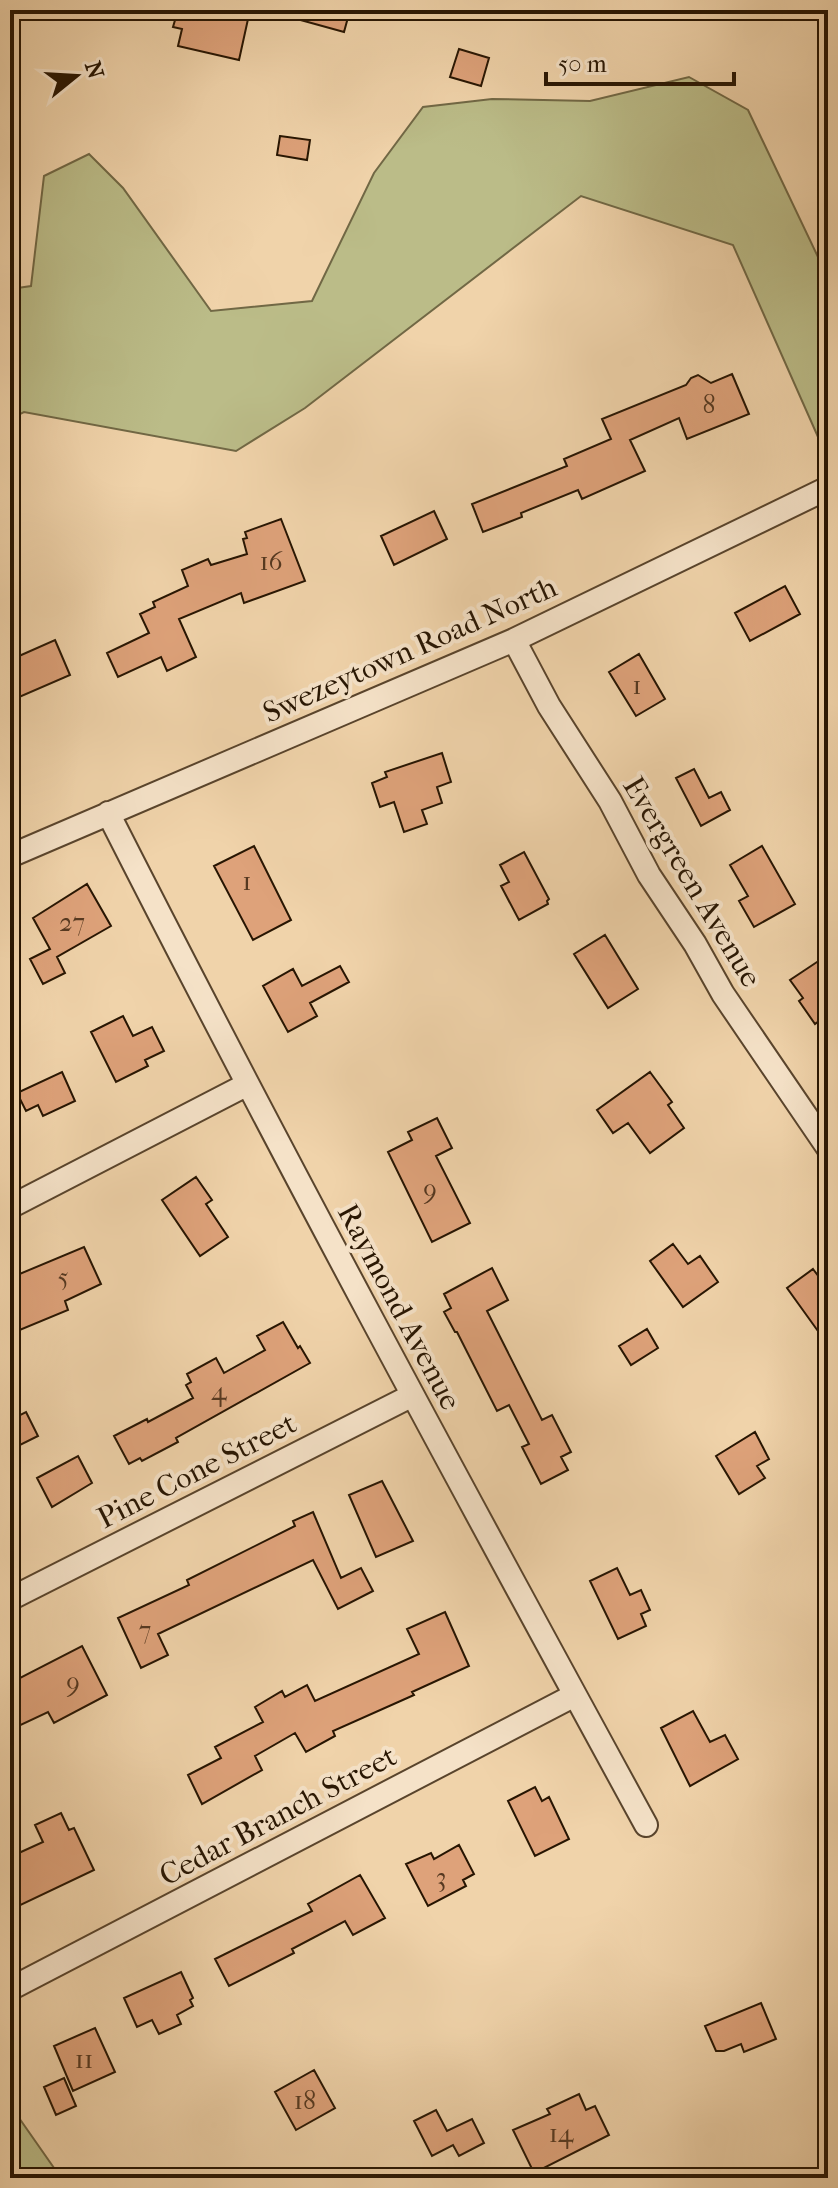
<svg xmlns="http://www.w3.org/2000/svg" width="838" height="2188" font-family="'IM FELL French Canon',serif">
<style>
.green{fill:#bbbc88;stroke:#716845;stroke-width:2}
.building{fill:#dea27a;stroke:#271502;stroke-width:2}
.lines{fill:none;stroke-linecap:round;stroke-linejoin:round}
.minor-casing{stroke:#59442c;stroke-width:26}
.minor{stroke:#f5e2c8;stroke-width:22}
.labels{text-anchor:middle;dominant-baseline:central;stroke-width:8;stroke-linejoin:round;paint-order:stroke}
.number-label{font-size:26px;fill:#553820}
.street-label{font-size:30px;fill:#271502;stroke:#f5e2c8}
</style>
<rect width="100%" height="100%" fill="#f0d3aa"/>
<filter id="stains"><feTurbulence type="fractalNoise" baseFrequency=".0025" numOctaves="4"/><feColorMatrix values="0 0 0 0 .2 0 0 0 0 .09 0 0 0 0 .02 0 0 0 .5 -.17"/></filter>
<radialGradient id="worn" r=".72"><stop offset=".6" stop-color="#630" stop-opacity="0"/><stop offset="1" stop-color="#630" stop-opacity=".3"/></radialGradient>
<path class="green" d="M 689,77 L 748,110 L 828,278 L 828,438 L 822,446 L 733,245 L 581,196 L 305,408 L 236,451 L 24,412 L 10,419 L 10,289 L 31,286 L 44,176 L 89,154 L 123,188 L 211,311 L 312,301 L 374,173 L 423,107 L 492,99 L 590,101 Z
M 10,2105 L 61,2178 L 10,2178 Z"/>
<path class="building" d="M 178,10 L 250,10 L 239,60 L 178,46 L 182,29 L 173,27 Z
M 287,10 L 350,10 L 344,32 L 286,16 Z
M 459,49 L 489,58 L 481,86 L 450,77 Z
M 280,136 L 310,140 L 307,160 L 277,155 Z
M 732,374 L 749,414 L 687,439 L 679,418 L 630,440 L 645,471 L 582,499 L 578,490 L 521,513 L 522,517 L 483,532 L 472,504 L 567,466 L 564,459 L 611,439 L 602,419 L 686,385 L 691,378 L 698,375 L 711,383 Z
M 434,511 L 447,539 L 394,565 L 381,536 Z
M 281,519 L 305,581 L 244,603 L 241,593 L 179,619 L 196,657 L 167,671 L 161,657 L 118,677 L 107,653 L 149,633 L 140,614 L 155,607 L 153,602 L 188,586 L 182,570 L 208,559 L 211,565 L 247,554 L 243,539 L 247,538 L 245,532 Z
M 785,586 L 800,614 L 750,641 L 735,613 Z
M 55,640 L 70,675 L 10,701 L 10,660 Z
M 639,654 L 665,699 L 636,716 L 609,672 Z
M 442,753 L 451,782 L 437,787 L 442,803 L 422,810 L 427,824 L 404,832 L 394,802 L 380,807 L 372,783 L 387,777 L 385,772 Z
M 694,769 L 709,798 L 721,792 L 730,810 L 701,826 L 676,778 Z
M 254,846 L 291,920 L 253,940 L 214,866 Z
M 762,846 L 795,904 L 754,927 L 739,901 L 748,896 L 730,865 Z
M 524,852 L 549,899 L 547,901 L 548,904 L 519,920 L 501,886 L 509,882 L 500,865 Z
M 87,884 L 111,926 L 57,957 L 65,973 L 43,984 L 30,959 L 50,949 L 33,918 Z
M 605,935 L 638,989 L 608,1008 L 574,954 Z
M 820,960 L 828,971 L 828,1014 L 815,1024 L 799,1001 L 803,998 L 790,980 Z
M 340,966 L 349,982 L 310,1003 L 317,1016 L 288,1032 L 263,986 L 293,969 L 302,986 Z
M 123,1016 L 133,1036 L 152,1027 L 164,1051 L 145,1060 L 148,1066 L 116,1082 L 91,1032 Z
M 62,1072 L 75,1101 L 43,1116 L 38,1105 L 26,1111 L 17,1093 Z
M 650,1072 L 672,1102 L 668,1105 L 684,1128 L 650,1153 L 628,1123 L 613,1133 L 597,1110 Z
M 437,1118 L 452,1148 L 436,1156 L 470,1223 L 432,1242 L 388,1152 L 412,1140 L 408,1132 Z
M 196,1177 L 212,1200 L 206,1204 L 228,1237 L 200,1256 L 162,1200 Z
M 673,1244 L 688,1264 L 700,1256 L 718,1282 L 683,1307 L 650,1261 Z
M 84,1247 L 101,1284 L 65,1301 L 68,1310 L 10,1334 L 10,1278 Z
M 492,1268 L 508,1300 L 487,1311 L 542,1420 L 552,1415 L 571,1452 L 561,1457 L 568,1470 L 541,1484 L 522,1447 L 529,1444 L 509,1405 L 497,1411 L 457,1332 L 455,1332 L 444,1312 L 451,1308 L 444,1294 Z
M 813,1269 L 828,1289 L 828,1345 L 787,1288 Z
M 283,1322 L 298,1348 L 300,1346 L 310,1363 L 176,1438 L 178,1442 L 142,1461 L 140,1458 L 129,1464 L 114,1436 L 147,1419 L 148,1422 L 193,1398 L 186,1385 L 191,1382 L 187,1374 L 216,1358 L 224,1373 L 265,1350 L 257,1336 Z
M 647,1329 L 658,1348 L 631,1365 L 619,1346 Z
M 26,1412 L 38,1436 L 10,1450 L 10,1420 Z
M 755,1432 L 769,1459 L 757,1466 L 765,1478 L 739,1494 L 716,1456 Z
M 78,1456 L 92,1483 L 52,1507 L 37,1478 Z
M 382,1481 L 413,1541 L 376,1557 L 349,1495 Z
M 313,1512 L 341,1578 L 361,1568 L 373,1591 L 338,1609 L 313,1560 L 158,1634 L 168,1655 L 141,1668 L 118,1618 L 189,1585 L 187,1580 L 295,1526 L 293,1521 Z
M 617,1568 L 630,1595 L 641,1590 L 650,1610 L 641,1614 L 646,1626 L 618,1639 L 590,1581 Z
M 445,1612 L 469,1666 L 412,1692 L 414,1695 L 333,1731 L 335,1736 L 306,1752 L 295,1733 L 255,1756 L 262,1770 L 202,1804 L 188,1775 L 221,1758 L 215,1747 L 263,1722 L 255,1707 L 282,1691 L 285,1697 L 307,1685 L 315,1701 L 419,1654 L 407,1629 Z
M 82,1646 L 107,1695 L 54,1723 L 48,1712 L 10,1730 L 10,1683 Z
M 693,1711 L 710,1742 L 725,1735 L 738,1759 L 690,1786 L 661,1728 Z
M 535,1787 L 542,1801 L 549,1797 L 569,1839 L 535,1856 L 508,1801 Z
M 61,1813 L 69,1830 L 74,1828 L 94,1870 L 10,1910 L 10,1857 L 43,1842 L 35,1825 Z
M 459,1845 L 474,1874 L 463,1880 L 466,1886 L 428,1906 L 406,1864 L 431,1853 L 434,1859 Z
M 360,1875 L 385,1918 L 353,1935 L 345,1921 L 292,1949 L 294,1953 L 229,1986 L 215,1959 L 312,1911 L 308,1904 Z
M 181,1972 L 193,1998 L 190,2000 L 193,2006 L 177,2015 L 181,2024 L 159,2034 L 152,2020 L 137,2027 L 124,1998 Z
M 761,2003 L 776,2039 L 744,2052 L 741,2044 L 724,2051 L 716,2051 L 705,2026 Z
M 95,2028 L 115,2072 L 73,2091 L 54,2046 Z
M 314,2070 L 335,2108 L 296,2130 L 275,2092 Z
M 64,2078 L 76,2106 L 56,2115 L 44,2087 Z
M 579,2094 L 586,2110 L 595,2106 L 609,2135 L 534,2173 L 513,2130 L 550,2114 L 547,2109 Z
M 436,2110 L 447,2131 L 472,2119 L 484,2143 L 459,2156 L 453,2145 L 432,2156 L 414,2121 Z"/>
<g class="lines">
<defs>
<path id="minor" d="M 514,640 L 549,706 L 610,801 L 649,875 L 695,944 L 723,994 L 828,1148
M 108,813 C 281,1154 463,1490 646,1825
M 10,856 L 514,640 L 828,488
M 10,1207 L 246,1085
M 10,1599 L 411,1396
M 10,1989 L 575,1695"/>
</defs>
<use href="#minor" class="minor-casing"/>
<use href="#minor" class="minor"/>
</g>
<g class="labels">
<g class="number-label">
<text x="709" y="404">8</text>
<text x="271" y="561">16</text>
<text x="637" y="685">1</text>
<text x="247" y="881">1</text>
<text x="72" y="922">27</text>
<text x="430" y="1189">9</text>
<text x="63" y="1277">5</text>
<text x="219" y="1391">4</text>
<text x="145" y="1630">7</text>
<text x="73" y="1682">9</text>
<text x="441" y="1877">3</text>
<text x="84" y="2059">11</text>
<text x="305" y="2100">18</text>
<text x="561" y="2133">14</text>
</g>
<g class="street-label">
<text transform="translate(410 650) rotate(-24)">Swezeytown Road North</text>
<text transform="translate(692 882) rotate(59)">Evergreen Avenue</text>
<text transform="translate(399 1307) rotate(62)">Raymond Avenue</text>
<text transform="translate(197 1471) rotate(-27)">Pine Cone Street</text>
<text transform="translate(278 1816) rotate(-28)">Cedar Branch Street</text>
</g>
</g>
<rect width="838" height="2188" fill="none" stroke="#f0d3aa" stroke-width="40"/>
<rect x="12" y="12" width="814" height="2164" fill="none" stroke="#271502" stroke-width="4"/>
<rect x="20" y="20" width="798" height="2148" fill="none" stroke="#271502" stroke-width="2"/>
<g transform="translate(76 76) rotate(72)" stroke="#f5e2c8" stroke-width="6" paint-order="stroke">
<path d="M0-6L14 30L0 20L-14 30Z" fill="#271502"/>
<text y="-12" font-size="22" font-weight="bold" text-anchor="middle" fill="#271502">N</text>
</g>
<path d="M546 72v12h188v-12" fill="none" stroke="#271502" stroke-width="4"/>
<text x="558" y="72" font-size="24" fill="#271502" stroke="#f5e2c8" stroke-width="6" paint-order="stroke">50 m</text>
<rect width="100%" height="100%" filter="url(#stains)"/>
<rect width="100%" height="100%" fill="url(#worn)"/>
</svg>
